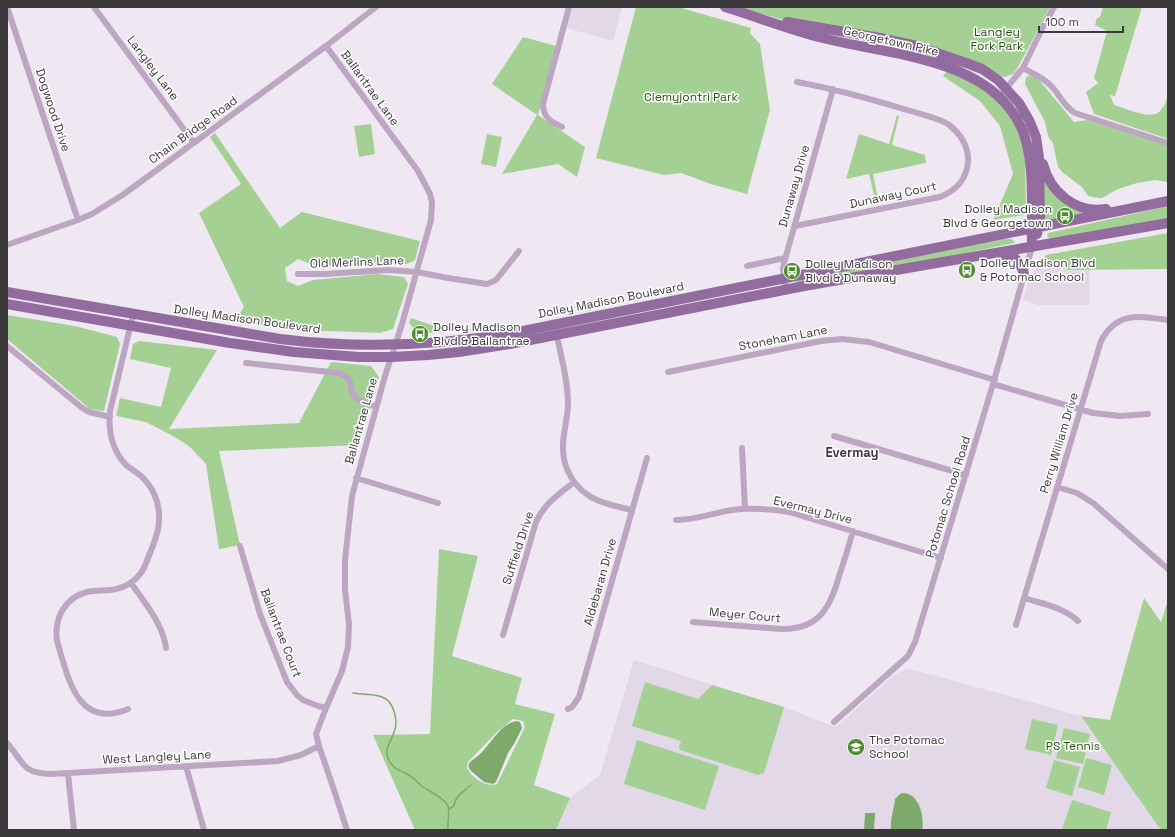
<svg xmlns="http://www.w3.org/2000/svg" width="1175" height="837" font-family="'Space Grotesk',sans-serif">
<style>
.built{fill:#e3d8e7}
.green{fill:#a4d193;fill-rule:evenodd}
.water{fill:#7daa6b}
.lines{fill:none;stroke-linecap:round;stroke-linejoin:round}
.stream{stroke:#7daa6b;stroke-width:1.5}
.minor{stroke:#bca6c2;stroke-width:6}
.primary{stroke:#926c9e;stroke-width:10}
.labels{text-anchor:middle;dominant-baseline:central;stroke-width:3;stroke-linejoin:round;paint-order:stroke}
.park-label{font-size:12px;fill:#26510f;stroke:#fff}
.street-label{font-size:12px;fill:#3b383c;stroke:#fff}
.poi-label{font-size:12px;fill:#3b383c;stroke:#fff;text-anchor:start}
.neighbourhood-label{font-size:13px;font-weight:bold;fill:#3e383f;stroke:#fff}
</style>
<rect width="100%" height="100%" fill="#efe8f2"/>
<path class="built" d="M 571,7 L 622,7 L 613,41 L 566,28 Z
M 1041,263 L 1090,263 L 1089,305 L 1038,305 L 1023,300 L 1030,275 Z
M 634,660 L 784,707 L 836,727 L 893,676 L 906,669 L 922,672 L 1081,716 L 1160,829 L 1160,830 L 556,830 L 570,798 L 600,775 Z"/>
<path class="green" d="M 636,7 L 678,7 L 751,28 L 750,33 L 760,44 L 770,110 L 747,194 L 711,184 L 681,173 L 664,175 L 596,158 Z
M 738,7 L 1050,7 L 1017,69 L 1013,74 L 1004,77 L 971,61 L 784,20 Z
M 1103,7 L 1142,7 L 1115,96 L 1110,95 L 1114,105 C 1125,108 1150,120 1159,112 C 1164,108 1166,101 1168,95 L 1168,139 L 1094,114 L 1086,92 L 1098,83 L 1094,78 L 1107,31 L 1095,25 L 1097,18 L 1100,17 Z
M 523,37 L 556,46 L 538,115 L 585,147 L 577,177 L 558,164 L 502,174 L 537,115 L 492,84 Z
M 946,72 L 952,72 L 992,93 L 1017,125 L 1023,142 L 1025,160 L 1026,208 L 1024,215 L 993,220 L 1013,174 L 1000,126 L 980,101 L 943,76 Z
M 1030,75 L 1033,76 L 1040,81 L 1074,122 L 1087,120 L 1168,144 L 1168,182 L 1155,180 L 1137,183 L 1118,189 L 1102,198 L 1098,198 L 1088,196 L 1082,187 L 1062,172 L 1058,167 L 1053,143 L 1049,138 L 1047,131 L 1045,122 L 1025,84 L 1026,77 Z
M 897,115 L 899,116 L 892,145 L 925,155 L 926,163 L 873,174 L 879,204 L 876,204 L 869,174 L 846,179 L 859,134 L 889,144 Z
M 371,124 L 375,154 L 359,157 L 354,126 Z
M 215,133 L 280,228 L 302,212 L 420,241 L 415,260 L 407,264 L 378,262 L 318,267 L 298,259 L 285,268 L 287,281 L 298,286 L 313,280 L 377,274 L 404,277 L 408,284 L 393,329 L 380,333 L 302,330 L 234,322 L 244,307 L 199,213 L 241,184 L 210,137 Z
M 487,134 L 502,137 L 496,167 L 481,164 Z
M 1041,167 L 1045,179 L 1088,213 L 1042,224 Z
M 1168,206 L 1168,220 L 1051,239 L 1047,236 L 1048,233 Z
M 1168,233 L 1168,269 L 1070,270 L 1041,263 L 1046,255 Z
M 1005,239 L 1011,239 L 1015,242 L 1014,243 L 888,269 L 796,283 L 797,280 Z
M 7,315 L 75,326 L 117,337 L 120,344 L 104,411 L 90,409 L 7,339 Z
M 411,318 L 449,331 L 419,334 L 409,323 Z
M 139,341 L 217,350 L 169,429 L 299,423 L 331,362 L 371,366 L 379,377 L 359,445 L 219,451 L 240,545 L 219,549 L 206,464 L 189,446 L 171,435 L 146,422 L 116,416 L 120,398 L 161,407 L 171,368 L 130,359 L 133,344 Z
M 439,549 L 478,556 L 452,656 L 522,678 L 515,704 L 555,714 L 534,785 L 570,798 L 556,830 L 415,830 L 373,735 L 430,734 ZM 513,719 L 523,721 L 525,727 L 497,784 C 485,788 472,777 467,768 L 468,762 L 497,732 Z
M 1144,598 L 1161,622 L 1168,600 L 1168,830 L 1160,830 L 1160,829 L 1081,716 L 1110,720 Z
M 645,682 L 698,699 L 712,685 L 784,707 L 764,773 L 758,775 L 680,750 L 679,747 L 681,741 L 632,726 Z
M 1032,719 L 1058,725 L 1051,755 L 1025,749 Z
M 1064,728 L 1090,734 L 1083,764 L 1056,758 Z
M 637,740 L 719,766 L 705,810 L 624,784 Z
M 1086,758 L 1112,765 L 1104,795 L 1078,787 Z
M 1054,760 L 1080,767 L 1072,796 L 1046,788 Z
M 1072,800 L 1111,812 L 1106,830 L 1062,830 Z"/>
<path class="water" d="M 516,721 L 520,722 L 522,728 L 514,744 L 508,753 L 496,782 L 493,784 L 484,782 L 470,770 C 469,767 468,767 469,764 C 471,760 476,758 479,755 C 491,744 499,725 516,721 Z
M 903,793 C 919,793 925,817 922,830 L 891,830 C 890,819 894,809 895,799 L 900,794 Z
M 865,813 L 875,813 L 874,830 L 864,830 Z"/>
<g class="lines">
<path class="stream" d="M 353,693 C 364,695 384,693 390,703 C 395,710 398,724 394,732 C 391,742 383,750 389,760 C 394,770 399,769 407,774 C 413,777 417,782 422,786 C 429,791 438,795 444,801 C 446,802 447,804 448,806 C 450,813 447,822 448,830
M 449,809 L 454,806 C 455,795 465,791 471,785"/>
<path class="minor" d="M 7,7 L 78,220
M 94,7 L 194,143
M 326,46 L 418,171 L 430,194 L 432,202 L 431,220 L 402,324 L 385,376 L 352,496 L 345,560 L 345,590 L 349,624 L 348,647 L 342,671 L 326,708 L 316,734 L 319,746 L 333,787 L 347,830
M 1023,68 C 1034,74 1046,79 1054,89 C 1061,98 1065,107 1075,113 L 1168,143
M 1004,91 L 1023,68 L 1042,29 L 1054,7
M 562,127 C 551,122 543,117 543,104 L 569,7
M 795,226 L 940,197 C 955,191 966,180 968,163 C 969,147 961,134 948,124 C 936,117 920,114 907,110 C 871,99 835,89 797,82
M 7,245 L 78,220 L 92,214 L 124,194 L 326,46 L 376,7
M 747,266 L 785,258
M 298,274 L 325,274 L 388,270 L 417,272 L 448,278 L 487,284 L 496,280 L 519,251
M 786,289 L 783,269 L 784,263 L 833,89
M 556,332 C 561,356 568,380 568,404 C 568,418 563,432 563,446 C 562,469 576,491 597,500 C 608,505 620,507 632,510
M 7,346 L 81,407 L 89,412 L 110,417
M 246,363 L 339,373 C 357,379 346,389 356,398 C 361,403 370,404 376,407
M 668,372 L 821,341 L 842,339 L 869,342 L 995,380
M 993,384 L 1093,413 L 1120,416 L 1148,414
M 834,436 L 966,475
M 742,448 L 745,509
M 356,478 L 438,503
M 1057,487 L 1077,493 L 1093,503 L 1168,569
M 676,520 C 696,520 713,513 732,510 C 751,507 770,509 789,512 L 941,558
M 240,546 L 260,614 L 287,682 L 297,695 L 303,700 L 318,706 L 326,708
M 131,583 C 145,603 163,624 166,648
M 1024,598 C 1043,604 1063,607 1078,621
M 693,622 L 781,629 C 820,630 831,606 840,573 C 845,559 849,545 853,531
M 1016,625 L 1101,341 C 1117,311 1139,316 1168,320
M 503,635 L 536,522 C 544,504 559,494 574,482
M 128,709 C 77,730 68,677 57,641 C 54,619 64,598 87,592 C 95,590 103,591 111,590 C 127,588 141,578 146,563 C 151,550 159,534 159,520 C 160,503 153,487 141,476 C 136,472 131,469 126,465 C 112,450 108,431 110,411 L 133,315
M 568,709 L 572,707 L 579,697 L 647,458
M 834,722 L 908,656 L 915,642 L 993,384 L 1032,247
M 7,743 C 23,761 22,774 51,774 L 278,761 L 301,755 L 319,746
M 186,766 L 204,830
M 68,774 L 74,830"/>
<path class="primary" d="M 725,7 C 758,17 790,30 823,38 C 888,55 989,57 1021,127 C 1036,159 1031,211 1032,247
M 787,22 L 880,38 L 917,46 L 969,64 L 982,69 L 998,80 L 1019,103 L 1029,120 L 1036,137 L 1039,158 L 1040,220 L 1037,234
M 1043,164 C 1050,192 1076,214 1106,209
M 1001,255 C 1017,256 1019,260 1024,274
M 7,292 L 280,339 C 361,349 442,346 523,331 L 1168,201
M 7,304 L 230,343 L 294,352 L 359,357 L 391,357 L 428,355 L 459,352 L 510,344 L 804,286 L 1168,223"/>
</g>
<defs>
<symbol id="bus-disc" viewBox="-11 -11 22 22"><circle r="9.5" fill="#4d8d2e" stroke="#fff"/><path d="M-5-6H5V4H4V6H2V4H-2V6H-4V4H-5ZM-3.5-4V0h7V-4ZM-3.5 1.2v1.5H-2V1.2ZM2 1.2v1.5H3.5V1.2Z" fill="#fff"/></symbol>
<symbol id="school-disc" viewBox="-11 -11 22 22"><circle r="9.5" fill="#4d8d2e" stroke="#fff"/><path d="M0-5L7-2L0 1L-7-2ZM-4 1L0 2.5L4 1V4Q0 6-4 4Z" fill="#fff"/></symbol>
</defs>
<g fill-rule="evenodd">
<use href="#bus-disc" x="1055" y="206" width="20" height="20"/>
<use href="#bus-disc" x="957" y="260" width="20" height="20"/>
<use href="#bus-disc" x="782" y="261" width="20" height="20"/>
<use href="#bus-disc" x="410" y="324" width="20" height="20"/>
<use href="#school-disc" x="846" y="737" width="20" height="20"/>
</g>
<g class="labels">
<g class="park-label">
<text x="997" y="32">Langley<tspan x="997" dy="14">Fork Park</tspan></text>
<text x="691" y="97">Clemyjontri Park</text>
<text x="1073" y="746">PS Tennis</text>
</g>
<g class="street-label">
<text transform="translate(891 41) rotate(13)">Georgetown Pike</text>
<text transform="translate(153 68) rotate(53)">Langley Lane</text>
<text transform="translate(370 88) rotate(54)">Ballantrae Lane</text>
<text transform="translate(53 110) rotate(72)">Dogwood Drive</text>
<text transform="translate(193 130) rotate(-36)">Chain Bridge Road</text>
<text transform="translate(794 186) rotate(-74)">Dunaway Drive</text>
<text transform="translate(893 195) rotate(-12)">Dunaway Court</text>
<text transform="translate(357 262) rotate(-2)">Old Merlins Lane</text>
<text transform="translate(611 300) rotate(-11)">Dolley Madison Boulevard</text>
<text transform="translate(247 319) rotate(8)">Dolley Madison Boulevard</text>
<text transform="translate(783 338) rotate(-11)">Stoneham Lane</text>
<text transform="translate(361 421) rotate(-74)">Ballantrae Lane</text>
<text transform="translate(1059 443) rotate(-73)">Perry William Drive</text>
<text transform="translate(948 497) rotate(-73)">Potomac School Road</text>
<text transform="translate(813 510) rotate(14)">Evermay Drive</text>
<text transform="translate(518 548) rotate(-72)">Suffield Drive</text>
<text transform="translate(600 582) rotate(-74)">Aldebaran Drive</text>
<text transform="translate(745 615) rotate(5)">Meyer Court</text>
<text transform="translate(281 633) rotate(69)">Ballantrae Court</text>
<text transform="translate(157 757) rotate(-3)">West Langley Lane</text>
</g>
<g class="poi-label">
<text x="1052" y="209" text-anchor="end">Dolley Madison<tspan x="1052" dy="14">Blvd &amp; Georgetown</tspan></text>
<text x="980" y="263">Dolley Madison Blvd<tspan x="980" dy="14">&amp; Potomac School</tspan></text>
<text x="805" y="264">Dolley Madison<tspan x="805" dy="14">Blvd &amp; Dunaway</tspan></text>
<text x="433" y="327">Dolley Madison<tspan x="433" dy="14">Blvd &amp; Ballantrae</tspan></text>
<text x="869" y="740">The Potomac<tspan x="869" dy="14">School</tspan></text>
</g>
<g class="neighbourhood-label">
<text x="852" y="452">Evermay</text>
</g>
</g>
<rect width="1175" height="837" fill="none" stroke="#3b383c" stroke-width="16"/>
<path d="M1039 26v6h84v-6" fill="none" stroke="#3b383c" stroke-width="2"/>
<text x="1045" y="26" font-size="12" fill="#3b383c" stroke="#ffffff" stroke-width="3" paint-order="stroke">100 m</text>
</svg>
